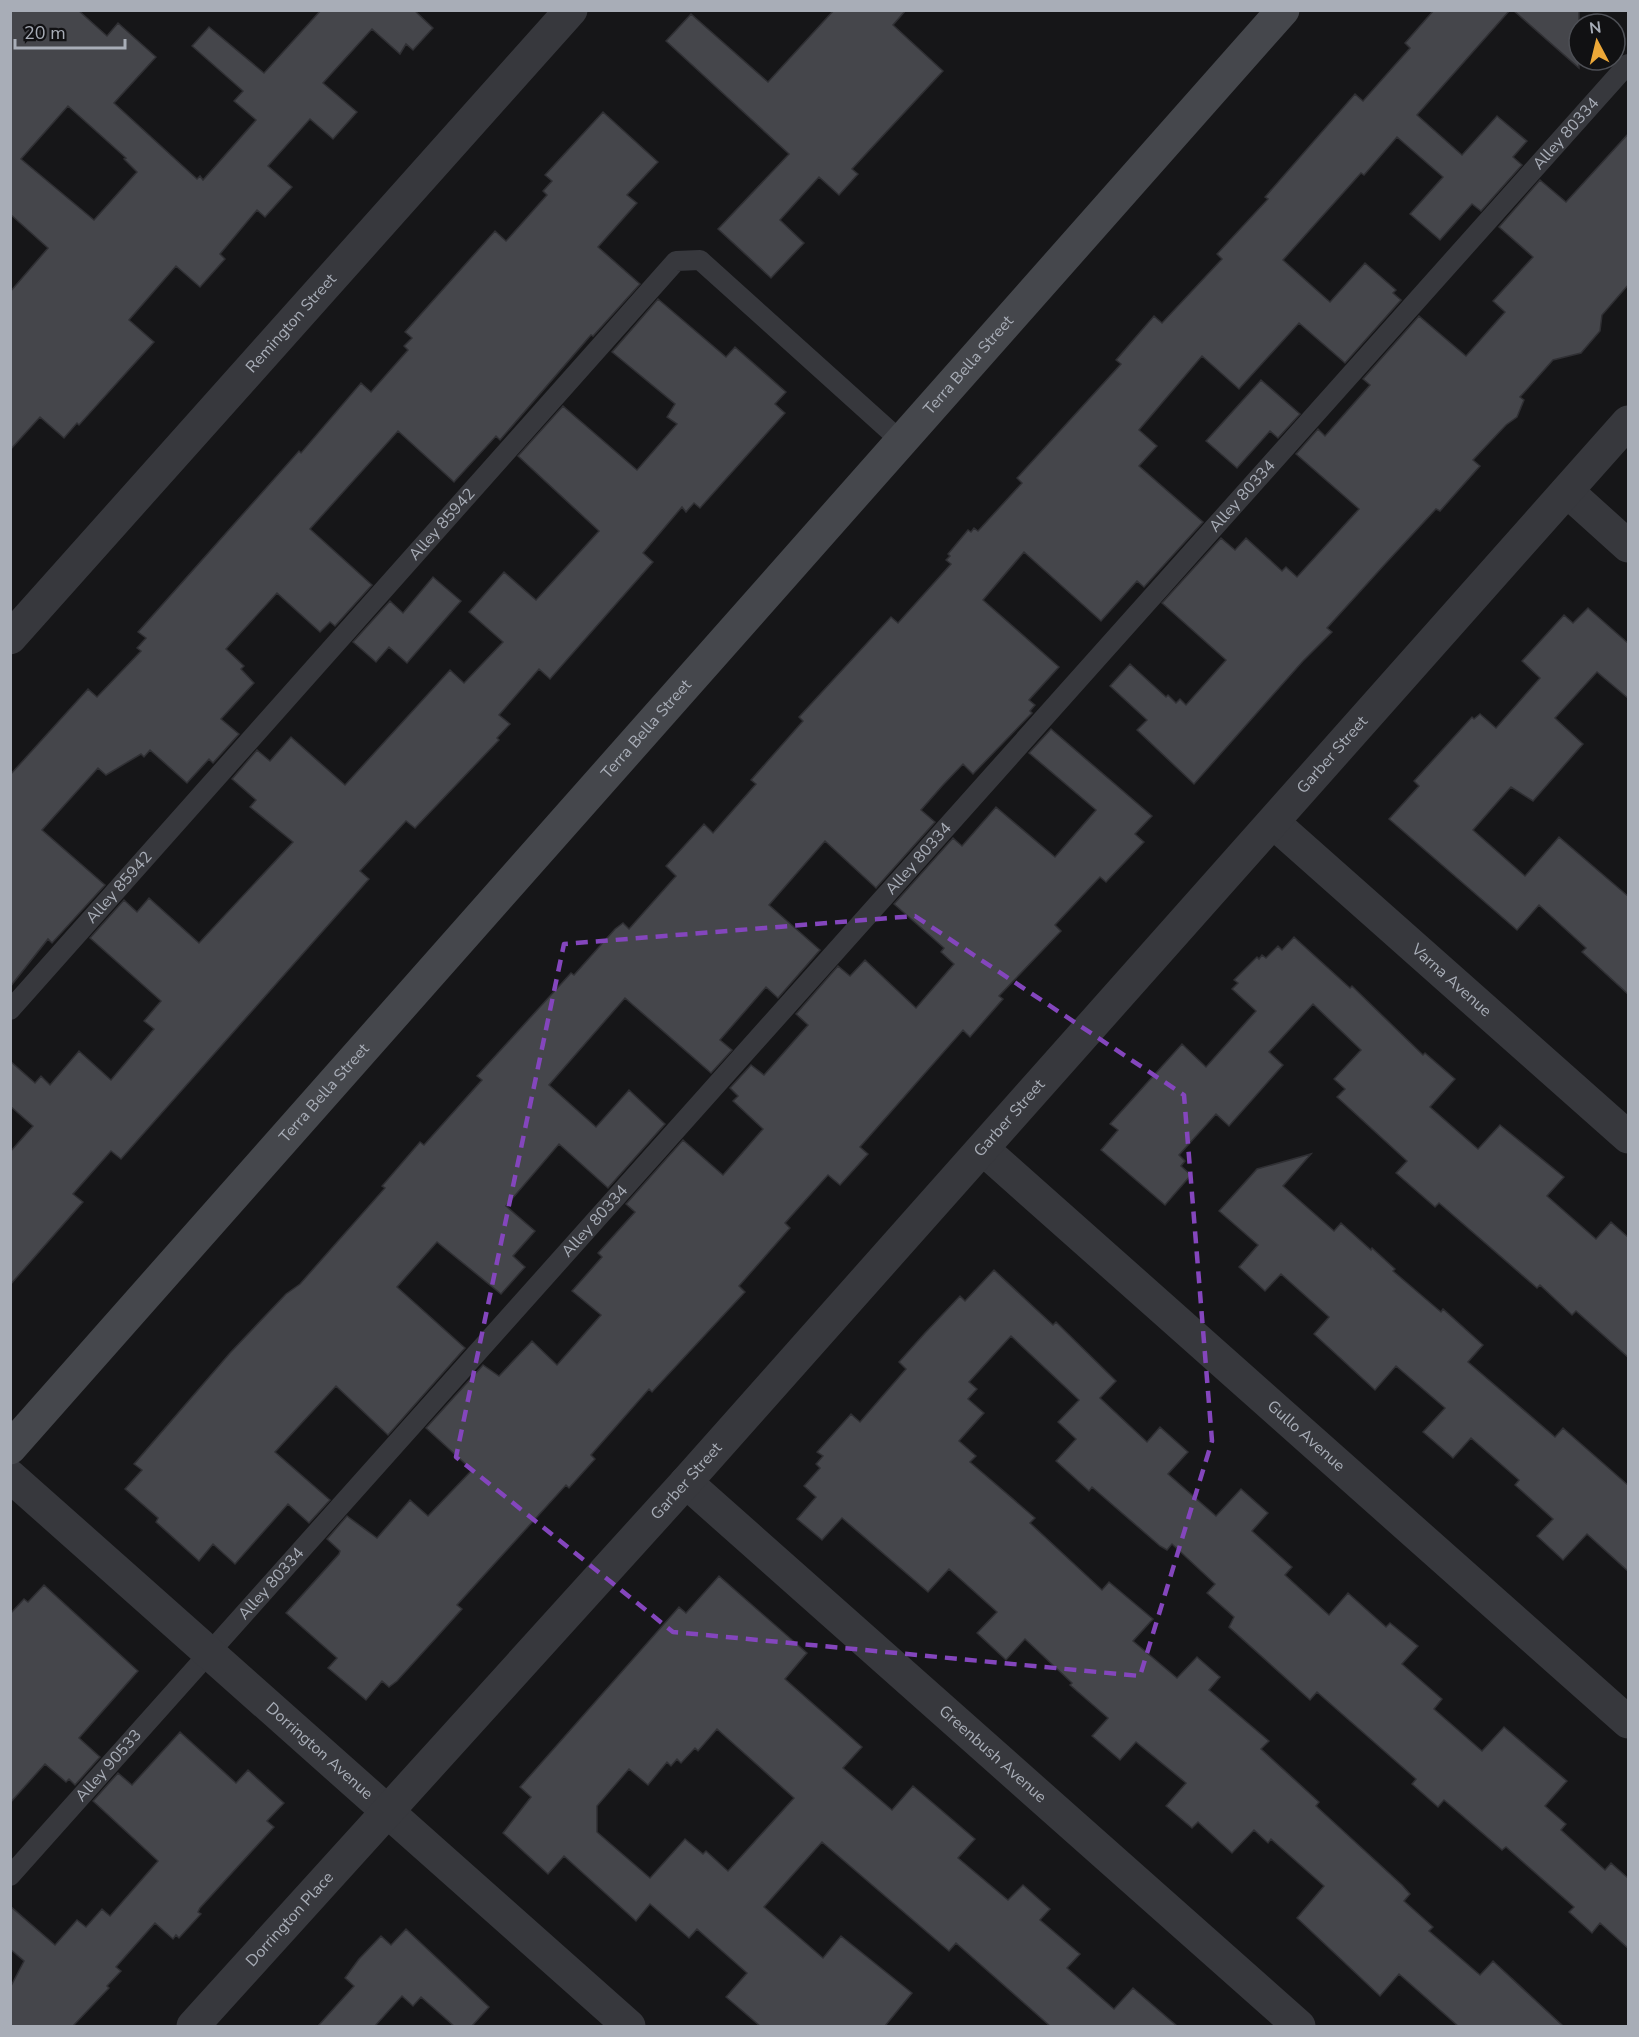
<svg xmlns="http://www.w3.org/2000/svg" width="1639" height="2037" font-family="'Nunito Sans',sans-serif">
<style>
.building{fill:#45464b;stroke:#303034;stroke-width:1.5;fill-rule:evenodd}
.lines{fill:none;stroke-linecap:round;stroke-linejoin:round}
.service{stroke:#37383d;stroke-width:20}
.minor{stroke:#37383d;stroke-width:33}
.secondary{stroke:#45474c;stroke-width:33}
.marked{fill:none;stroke:#8446bd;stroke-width:4.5;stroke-dasharray:12 8;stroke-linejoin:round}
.labels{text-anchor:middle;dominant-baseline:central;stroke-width:5;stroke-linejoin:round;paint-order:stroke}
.street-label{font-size:16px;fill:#a8adb7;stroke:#111113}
</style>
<rect width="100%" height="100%" fill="#161618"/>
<path class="building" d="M 10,10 L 78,10 L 107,36 L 118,23 L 156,57 L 114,103 L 197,179 L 200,176 L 203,180 L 256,120 L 234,101 L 243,91 L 192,46 L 209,27 L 264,73 L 321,10 L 414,10 L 433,28 L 413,50 L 406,44 L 400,54 L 372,29 L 323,83 L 357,112 L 333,139 L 310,119 L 268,166 L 292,187 L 265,217 L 257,210 L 220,254 L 225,259 L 200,287 L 176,266 L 129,320 L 154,342 L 79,425 L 77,423 L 64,438 L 40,417 L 10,450 L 10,292 L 48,248 L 10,214 ZM 68,106 L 126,158 L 124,159 L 137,172 L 94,220 L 21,159 Z
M 834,10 L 906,10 L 893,25 L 943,71 L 852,169 L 858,174 L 839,195 L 819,177 L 780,220 L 804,243 L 771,278 L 718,229 L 789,154 L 666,41 L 691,14 L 768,82 Z
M 1434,10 L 1510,10 L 1417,115 L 1462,155 L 1497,116 L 1527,141 L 1513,157 L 1522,165 L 1481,211 L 1472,204 L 1440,240 L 1410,214 L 1443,177 L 1397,137 L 1364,175 L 1361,173 L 1283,260 L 1330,302 L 1365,263 L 1396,290 L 1393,293 L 1401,300 L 1345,363 L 1299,323 L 1239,389 L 1202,356 L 1139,430 L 1157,446 L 1139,466 L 1203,522 L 1144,587 L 1137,581 L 1101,621 L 1024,552 L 983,600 L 1059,667 L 1029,700 L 1035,705 L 1030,711 L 1032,713 L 973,774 L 963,764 L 943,785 L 921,810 L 935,822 L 876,888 L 825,841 L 769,905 L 820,950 L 778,998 L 766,987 L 720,1040 L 732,1050 L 711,1073 L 625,998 L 549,1085 L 596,1127 L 629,1090 L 665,1124 L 608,1188 L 559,1144 L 506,1206 L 535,1231 L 513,1256 L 525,1267 L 501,1294 L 437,1242 L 397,1287 L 465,1348 L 388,1435 L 336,1386 L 275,1452 L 330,1500 L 309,1523 L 288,1504 L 235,1564 L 213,1544 L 199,1561 L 156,1522 L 158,1518 L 125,1489 L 142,1470 L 134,1464 L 230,1353 L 286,1294 L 300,1284 L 385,1188 L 382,1186 L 420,1142 L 424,1145 L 482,1080 L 477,1076 L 571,973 L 574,975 L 615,929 L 623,923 L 629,929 L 676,876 L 666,866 L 704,824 L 713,833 L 756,784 L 751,780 L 803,721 L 799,717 L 891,617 L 898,623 L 951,564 L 946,560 L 950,556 L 948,554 L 968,530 L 971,532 L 974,528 L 978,531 L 1022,483 L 1017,478 L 1121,364 L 1116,360 L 1154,316 L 1162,323 L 1222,259 L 1217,254 L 1268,199 L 1265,197 L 1355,94 L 1363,101 L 1410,48 L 1405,43 Z
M 1513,10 L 1579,10 L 1579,68 Z
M 603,112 L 658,162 L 627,195 L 637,203 L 598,247 L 640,284 L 593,336 L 591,335 L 500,440 L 496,436 L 454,482 L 398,431 L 310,529 L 372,585 L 335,626 L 330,622 L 320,632 L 277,593 L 226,649 L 244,666 L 241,669 L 254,683 L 221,719 L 239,734 L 213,763 L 209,759 L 187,783 L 150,750 L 144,757 L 141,754 L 106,775 L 98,768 L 42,830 L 105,885 L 52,943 L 48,939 L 10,987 L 10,775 L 88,689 L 97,697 L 141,651 L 137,648 L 146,638 L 138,632 L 299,451 L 301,453 L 361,383 L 371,392 L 408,350 L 404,346 L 412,338 L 405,332 L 495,231 L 506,241 L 547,195 L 543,191 L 552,181 L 545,175 Z
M 1629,133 L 1629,284 L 1602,315 L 1600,331 L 1581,353 L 1553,360 L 1520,397 L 1524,400 L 1517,417 L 1506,425 L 1473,460 L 1480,466 L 1440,511 L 1436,509 L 1386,563 L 1327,628 L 1332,632 L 1303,661 L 1194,784 L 1137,730 L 1147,720 L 1110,686 L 1130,664 L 1166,697 L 1168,695 L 1176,703 L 1180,699 L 1186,705 L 1226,660 L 1162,603 L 1221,538 L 1235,550 L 1246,538 L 1282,571 L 1286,567 L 1297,577 L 1359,509 L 1296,454 L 1318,429 L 1325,436 L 1370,385 L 1363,379 L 1419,316 L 1466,356 L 1505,312 L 1493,301 L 1533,257 L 1499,227 L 1540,180 L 1566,202 Z
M 658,299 L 726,357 L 735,347 L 786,392 L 775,404 L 785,413 L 700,508 L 694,503 L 686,512 L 682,507 L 643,553 L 653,562 L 550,679 L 539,669 L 499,715 L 510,724 L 497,738 L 499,740 L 415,828 L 406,821 L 360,871 L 369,879 L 121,1159 L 111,1151 L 73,1194 L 83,1202 L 10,1285 L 10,1152 L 33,1126 L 10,1106 L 10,1061 L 35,1083 L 41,1076 L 50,1085 L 79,1051 L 111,1080 L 154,1029 L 144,1021 L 161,1001 L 90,938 L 124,900 L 137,912 L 149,898 L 199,943 L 293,842 L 250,807 L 256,800 L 232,779 L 257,750 L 270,761 L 291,737 L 345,785 L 450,670 L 464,683 L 503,642 L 469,612 L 504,572 L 536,600 L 599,531 L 518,456 L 563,406 L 637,470 L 677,424 L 667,417 L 675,404 L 612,352 Z
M 1261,380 L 1300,414 L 1278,438 L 1270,431 L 1237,468 L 1206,441 Z
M 433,577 L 461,601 L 407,663 L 389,647 L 376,662 L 353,642 L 390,601 L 403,613 Z
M 1588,608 L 1629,644 L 1629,699 L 1597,672 L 1555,718 L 1583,744 L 1533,801 L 1511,787 L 1473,830 L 1525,876 L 1559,837 L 1629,897 L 1629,995 L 1582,952 L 1586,948 L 1539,905 L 1517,930 L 1389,819 L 1419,786 L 1414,781 L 1472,717 L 1474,719 L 1480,714 L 1496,728 L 1540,678 L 1522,661 L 1564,615 L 1573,623 Z
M 1051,729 L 1152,816 L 1135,834 L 1144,842 L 1106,882 L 1100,877 L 1055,925 L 1061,931 L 999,996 L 1003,999 L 970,1037 L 963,1030 L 860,1147 L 868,1154 L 840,1185 L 828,1175 L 785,1223 L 790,1228 L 739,1286 L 745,1292 L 652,1392 L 649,1389 L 591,1455 L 595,1459 L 569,1488 L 566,1485 L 457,1605 L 462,1609 L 436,1638 L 397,1681 L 389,1687 L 382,1681 L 366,1700 L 328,1668 L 337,1658 L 286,1613 L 339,1554 L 340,1551 L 327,1539 L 347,1516 L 377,1538 L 410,1500 L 428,1516 L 472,1470 L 426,1428 L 483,1365 L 499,1376 L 532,1341 L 557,1365 L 601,1315 L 572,1291 L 602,1257 L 598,1253 L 635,1212 L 626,1204 L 683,1140 L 723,1175 L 763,1129 L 733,1101 L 738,1096 L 730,1088 L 751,1065 L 764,1075 L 808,1025 L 796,1014 L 838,966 L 850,976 L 865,960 L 916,1008 L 954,964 L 941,952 L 944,948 L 894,904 L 953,838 L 962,846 L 996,807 L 1055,857 L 1096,810 L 1029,753 Z
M 1294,937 L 1350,988 L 1352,986 L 1423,1055 L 1425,1053 L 1455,1079 L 1430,1107 L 1478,1149 L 1500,1125 L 1564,1177 L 1547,1196 L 1596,1239 L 1611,1222 L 1629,1238 L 1629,1358 L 1576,1311 L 1572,1315 L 1540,1285 L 1537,1288 L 1439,1203 L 1435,1207 L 1396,1173 L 1407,1161 L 1337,1097 L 1345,1089 L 1334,1079 L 1361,1050 L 1313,1004 L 1269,1052 L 1283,1065 L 1229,1126 L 1216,1114 L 1179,1155 L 1185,1161 L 1181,1166 L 1191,1175 L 1165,1205 L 1101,1150 L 1118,1130 L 1110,1124 L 1182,1044 L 1206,1067 L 1256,1011 L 1232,989 L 1238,983 L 1234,980 L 1257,957 L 1259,959 L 1262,955 L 1266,958 L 1278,946 L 1282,950 Z
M 1311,1154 L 1283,1186 L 1334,1231 L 1341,1223 L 1371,1250 L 1372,1248 L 1395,1269 L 1393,1271 L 1441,1312 L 1443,1309 L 1483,1345 L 1468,1362 L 1555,1437 L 1563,1428 L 1629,1486 L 1629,1572 L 1587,1534 L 1563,1560 L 1537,1536 L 1553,1519 L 1515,1485 L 1519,1480 L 1471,1438 L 1453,1458 L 1423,1432 L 1445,1408 L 1396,1366 L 1375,1390 L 1314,1334 L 1329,1317 L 1281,1274 L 1265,1291 L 1239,1267 L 1258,1245 L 1219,1211 L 1257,1169 Z
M 994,1270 L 1053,1325 L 1056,1322 L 1116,1381 L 1100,1398 L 1147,1442 L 1160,1427 L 1188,1452 L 1168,1474 L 1216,1516 L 1241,1489 L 1268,1513 L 1252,1531 L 1292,1567 L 1285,1575 L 1329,1615 L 1348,1593 L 1386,1627 L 1390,1623 L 1418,1646 L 1402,1664 L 1442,1699 L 1434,1709 L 1482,1751 L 1504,1727 L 1567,1781 L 1545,1806 L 1566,1824 L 1561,1830 L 1605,1870 L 1611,1863 L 1629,1879 L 1629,1949 L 1600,1923 L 1592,1933 L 1569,1912 L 1574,1907 L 1506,1847 L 1502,1850 L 1444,1800 L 1438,1807 L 1412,1784 L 1416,1779 L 1317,1692 L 1310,1700 L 1229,1627 L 1234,1617 L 1207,1593 L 1215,1584 L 1172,1544 L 1167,1550 L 1160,1546 L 1092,1487 L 1089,1491 L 1056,1461 L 1076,1439 L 1058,1422 L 1079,1400 L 1011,1336 L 969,1382 L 977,1389 L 968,1399 L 984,1413 L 959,1441 L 976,1456 L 970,1462 L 1035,1518 L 1030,1523 L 1102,1590 L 1109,1582 L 1153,1619 L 1133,1641 L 1177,1678 L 1197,1657 L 1220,1677 L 1209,1690 L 1269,1741 L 1261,1749 L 1319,1802 L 1316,1806 L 1402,1885 L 1410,1894 L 1404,1901 L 1433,1927 L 1429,1931 L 1480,1975 L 1493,1961 L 1563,2026 L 1458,2026 L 1399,1974 L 1380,1996 L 1297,1918 L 1324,1886 L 1271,1839 L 1268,1843 L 1254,1830 L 1232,1853 L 1198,1822 L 1192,1828 L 1166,1806 L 1186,1783 L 1136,1742 L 1120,1760 L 1092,1736 L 1108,1718 L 1070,1685 L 1072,1683 L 1025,1639 L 1006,1660 L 977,1633 L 997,1612 L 949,1569 L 928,1592 L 842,1518 L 822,1540 L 797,1519 L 816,1497 L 804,1486 L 820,1468 L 816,1464 L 823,1456 L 817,1452 L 851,1414 L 860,1422 L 906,1369 L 899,1362 L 925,1333 L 960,1296 L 965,1301 Z
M 719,1576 L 807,1653 L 785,1679 L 862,1747 L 843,1768 L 892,1810 L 913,1786 L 975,1839 L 958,1858 L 1008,1900 L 1023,1885 L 1050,1909 L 1040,1920 L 1080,1954 L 1067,1968 L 1114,2009 L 1133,1988 L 1177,2026 L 1050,2026 L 956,1943 L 949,1951 L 822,1842 L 764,1907 L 823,1958 L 841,1936 L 912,1993 L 885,2026 L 760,2026 L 726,1997 L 747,1973 L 697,1929 L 689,1938 L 650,1904 L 636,1921 L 564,1856 L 548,1874 L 503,1833 L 531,1797 L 520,1787 L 679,1607 L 686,1613 ZM 717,1729 L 794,1798 L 728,1871 L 706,1851 L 703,1854 L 685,1839 L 650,1878 L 597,1832 L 597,1806 L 629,1769 L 648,1785 L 667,1762 L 671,1766 L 677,1759 L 681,1763 L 695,1748 L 698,1751 Z
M 44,1585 L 138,1671 L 79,1738 L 100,1757 L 75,1785 L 69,1779 L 66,1782 L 45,1764 L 10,1803 L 10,1614 L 24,1599 L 28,1602 Z
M 180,1732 L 236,1783 L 248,1770 L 284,1803 L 267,1821 L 274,1827 L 200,1908 L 198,1912 L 201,1914 L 179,1938 L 176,1935 L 173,1939 L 155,1923 L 116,1967 L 121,1971 L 107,1986 L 109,1988 L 73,2026 L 10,2026 L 10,1988 L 24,1961 L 10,1949 L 10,1906 L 55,1945 L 77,1920 L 86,1927 L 102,1909 L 110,1916 L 158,1861 L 93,1801 L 118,1773 L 132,1785 Z
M 406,1929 L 489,2007 L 472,2026 L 454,2026 L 421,1997 L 413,2006 L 402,1996 L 375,2026 L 318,2026 L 354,1986 L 345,1978 L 359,1959 L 381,1936 L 391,1945 Z"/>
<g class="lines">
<g class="service">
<path id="s1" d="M 10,1010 L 676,261 L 700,260 L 902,442"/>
<path id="s2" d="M 10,1876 L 1628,64"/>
</g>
<g class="minor">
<path d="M 1567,491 L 1628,546"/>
<path id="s3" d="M 10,638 L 571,10"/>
<path id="s4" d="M 1274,823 L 1628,1137"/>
<path id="s5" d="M 983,1149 L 1628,1722"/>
<path id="s6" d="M 10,1476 L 629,2026"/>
<path id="s7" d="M 686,1482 L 1299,2026"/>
<path id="s8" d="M 193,2026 L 686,1482 L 1628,422"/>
</g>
<path class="secondary" id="s9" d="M 10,1448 L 1283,10"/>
</g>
<path class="marked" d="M 915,916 L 1184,1095 L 1212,1441 L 1140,1676 L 673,1632 L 456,1457 L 564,944 Z"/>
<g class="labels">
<g class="street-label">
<text stroke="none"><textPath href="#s2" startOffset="2336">Alley 80334</textPath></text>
<text stroke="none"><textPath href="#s3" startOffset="422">Remington Street</textPath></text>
<text stroke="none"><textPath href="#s9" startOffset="1446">Terra Bella Street</textPath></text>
<text stroke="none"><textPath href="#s2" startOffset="1850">Alley 80334</textPath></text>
<text stroke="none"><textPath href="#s1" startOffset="650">Alley 85942</textPath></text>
<text stroke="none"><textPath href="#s9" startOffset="960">Terra Bella Street</textPath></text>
<text stroke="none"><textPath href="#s8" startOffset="1707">Garber Street</textPath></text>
<text stroke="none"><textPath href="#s2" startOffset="1364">Alley 80334</textPath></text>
<text stroke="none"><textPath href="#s1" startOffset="164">Alley 85942</textPath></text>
<text stroke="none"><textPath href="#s4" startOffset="237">Varna Avenue</textPath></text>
<text stroke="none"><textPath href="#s9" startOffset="474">Terra Bella Street</textPath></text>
<text stroke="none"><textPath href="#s8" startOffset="1221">Garber Street</textPath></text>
<text stroke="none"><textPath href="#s2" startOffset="878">Alley 80334</textPath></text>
<text stroke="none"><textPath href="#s5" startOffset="432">Gullo Avenue</textPath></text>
<text stroke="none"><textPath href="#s8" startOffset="735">Garber Street</textPath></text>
<text stroke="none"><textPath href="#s2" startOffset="392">Alley 80334</textPath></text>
<text stroke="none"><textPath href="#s6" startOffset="414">Dorrington Avenue</textPath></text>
<text stroke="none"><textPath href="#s7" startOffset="410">Greenbush Avenue</textPath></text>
<text stroke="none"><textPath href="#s2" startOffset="148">Alley 90533</textPath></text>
<text stroke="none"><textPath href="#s8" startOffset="144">Dorrington Place</textPath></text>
</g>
</g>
<rect width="1639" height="2037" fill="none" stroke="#a8adb7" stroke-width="24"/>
<g transform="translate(1597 42) rotate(353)"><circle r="28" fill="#111113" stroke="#4d4f55" stroke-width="1.5"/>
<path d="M0-4.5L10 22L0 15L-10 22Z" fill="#eda838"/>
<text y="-9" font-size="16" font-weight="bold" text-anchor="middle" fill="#a8adb7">N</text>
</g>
<path d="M15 39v9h110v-9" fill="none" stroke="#a8adb7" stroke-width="3"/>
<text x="24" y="39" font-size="18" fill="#a8adb7" stroke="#111113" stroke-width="4.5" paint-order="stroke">20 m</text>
</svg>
